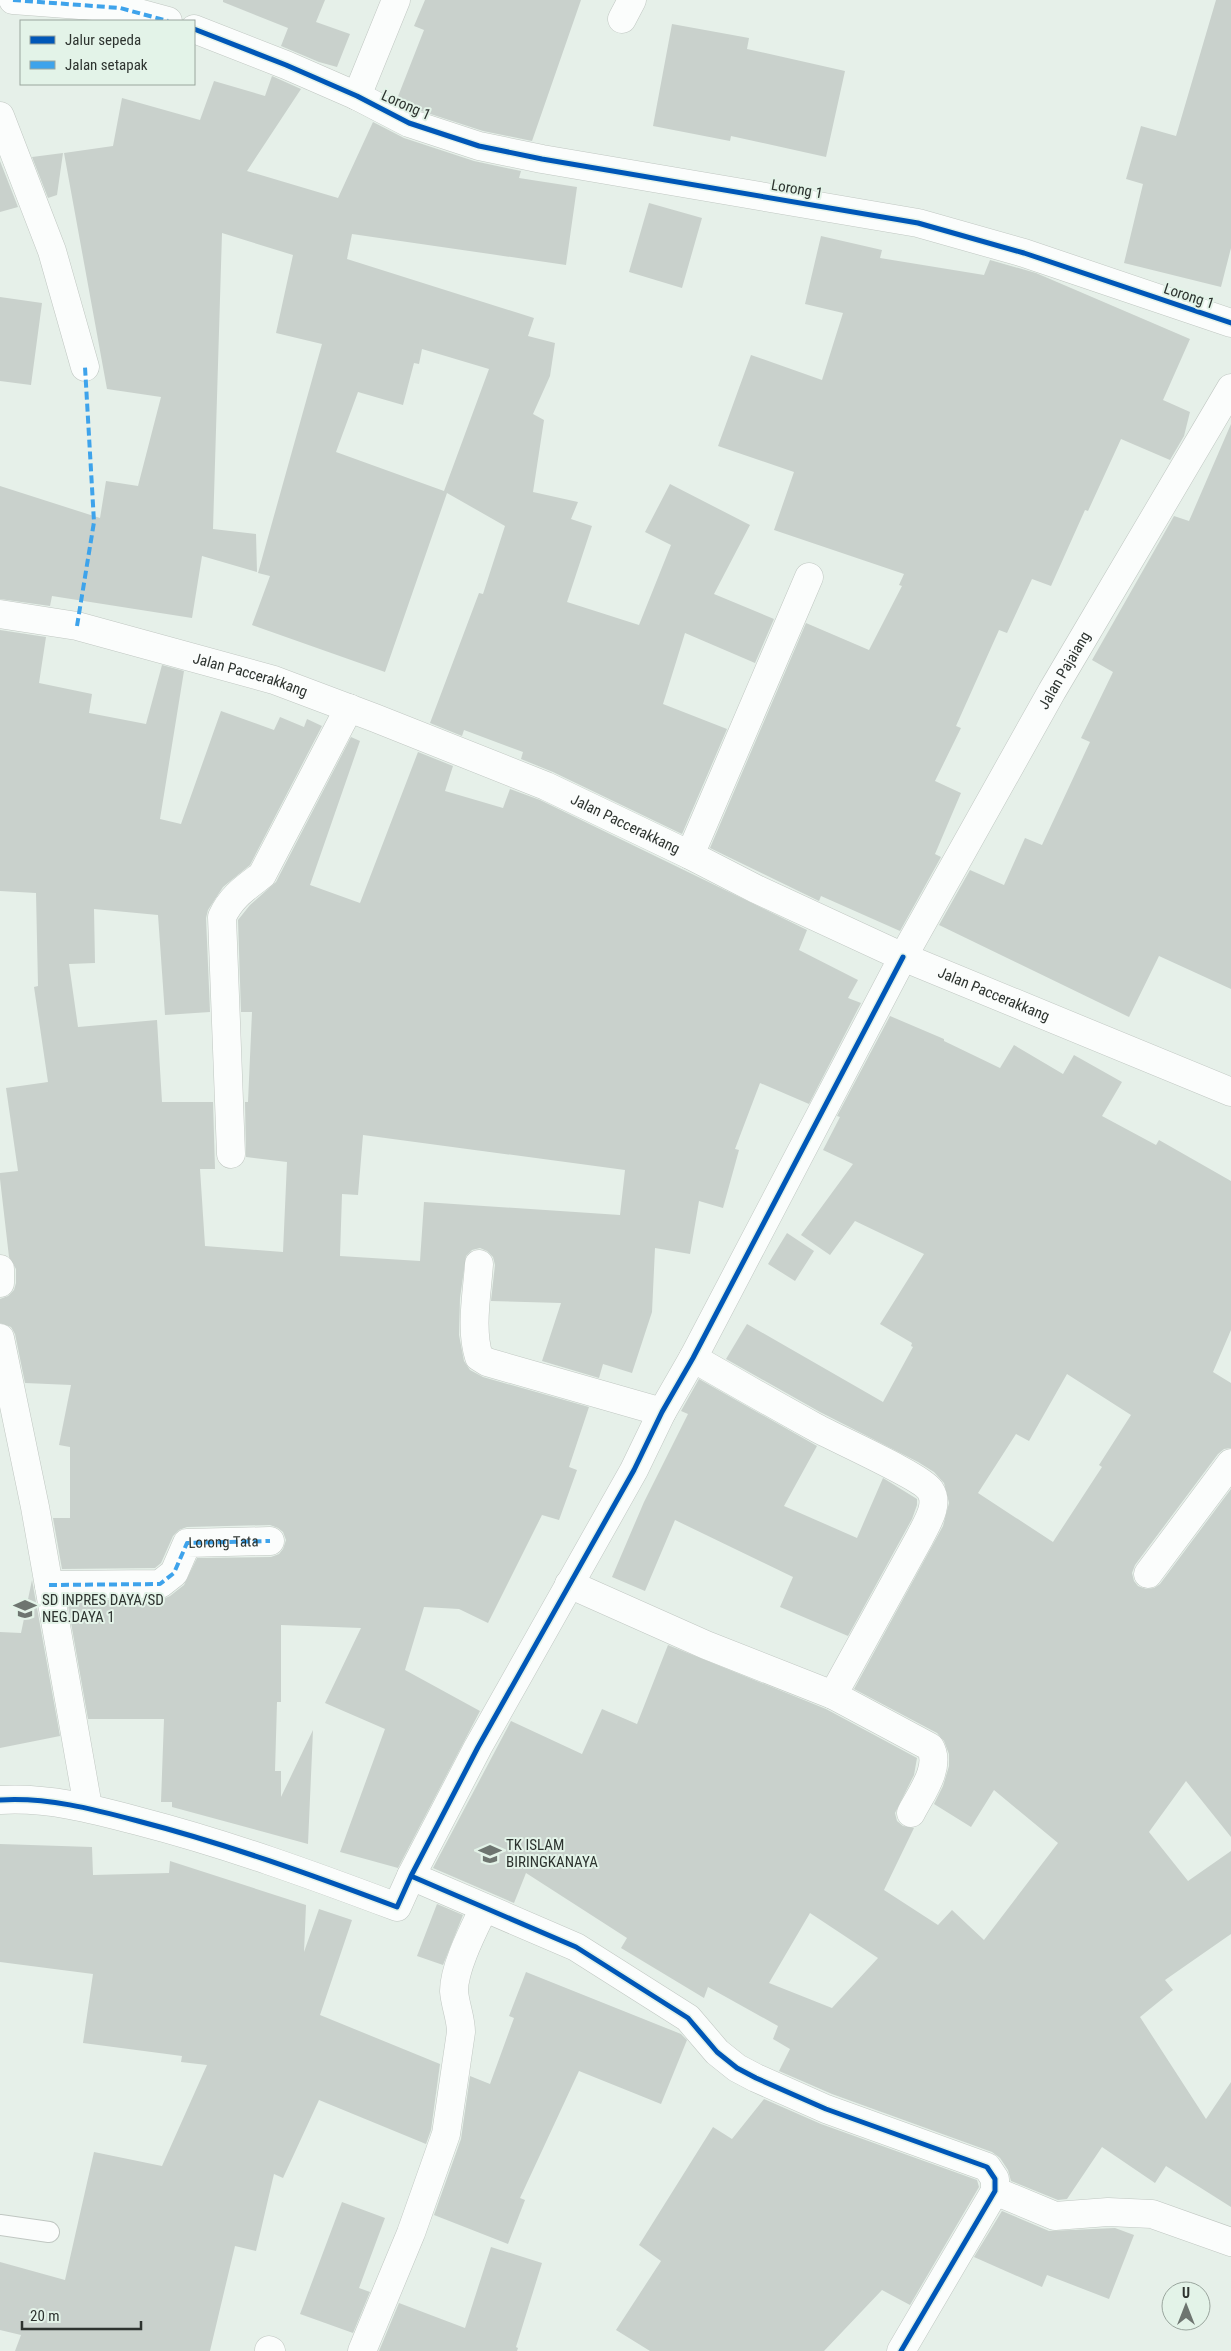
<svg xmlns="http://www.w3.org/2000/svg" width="1231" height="2351" font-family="'Roboto Condensed',sans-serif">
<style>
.building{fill:#c9d1cc;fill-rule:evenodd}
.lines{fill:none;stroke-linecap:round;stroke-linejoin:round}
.lane-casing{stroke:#c0c7c2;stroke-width:22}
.street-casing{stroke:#c0c7c2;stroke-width:29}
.secondary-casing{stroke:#c0c7c2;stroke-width:29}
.lane{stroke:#fbfdfc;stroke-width:20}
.street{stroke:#fbfdfc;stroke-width:28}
.secondary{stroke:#fbfdfc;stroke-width:28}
.quiet{stroke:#3ea3eb;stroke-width:4;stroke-dasharray:8 4;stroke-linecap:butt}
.cycleway-casing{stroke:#e3f3e8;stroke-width:8}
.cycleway{stroke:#0057b8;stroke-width:5}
.labels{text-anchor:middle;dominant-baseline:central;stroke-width:4;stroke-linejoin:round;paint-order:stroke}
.street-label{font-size:15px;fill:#2d332f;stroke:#e3f3e8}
.poi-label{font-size:15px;fill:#2d332f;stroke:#e3f3e8;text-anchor:start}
</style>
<rect width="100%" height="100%" fill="#e6f0e9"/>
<path class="building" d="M 223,0 L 325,0 L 316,22 L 350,34 L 337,67 L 319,62 L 281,46 L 288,28 L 223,2 Z
M 425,0 L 581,0 L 532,141 L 483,131 L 415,109 L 397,99 L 424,30 L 414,26 Z
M 1216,0 L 1231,0 L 1231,248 L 1221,287 L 1124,263 L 1143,184 L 1126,179 L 1141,126 L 1176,136 Z
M 672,24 L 749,38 L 747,49 L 845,71 L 826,157 L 731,136 L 730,141 L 653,126 Z
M 272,76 L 301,89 L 247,171 L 338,198 L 373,122 L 404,138 L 474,161 L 521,171 L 519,178 L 577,187 L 566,265 L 352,234 L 347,259 L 534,318 L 528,336 L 555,343 L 550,376 L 533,414 L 544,420 L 533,492 L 578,502 L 571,519 L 592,526 L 567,602 L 639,625 L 671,545 L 645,532 L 670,484 L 750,525 L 714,594 L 774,619 L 755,663 L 685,633 L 663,704 L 727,729 L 682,834 L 553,772 L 521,759 L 523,752 L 464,730 L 462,736 L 430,723 L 479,593 L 483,594 L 505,526 L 447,493 L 385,672 L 252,625 L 270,576 L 258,573 L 322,344 L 276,333 L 293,255 L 222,233 L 213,529 L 256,534 L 257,572 L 202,556 L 192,618 L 52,596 L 50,606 L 0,599 L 0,486 L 100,518 L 106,481 L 138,486 L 161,397 L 107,389 L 64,153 L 113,146 L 122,98 L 200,120 L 214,81 L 265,96 ZM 422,349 L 489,369 L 444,491 L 336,452 L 358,392 L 403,405 L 414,363 L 419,364 Z
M 63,153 L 57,195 L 48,198 L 32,157 Z
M 0,161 L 18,207 L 0,212 Z
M 649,203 L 702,218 L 682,288 L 629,272 Z
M 821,236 L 882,250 L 880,258 L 984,275 L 990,260 L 1036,273 L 1190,339 L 1163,400 L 1190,412 L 1184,436 L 1170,460 L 1121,439 L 1088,511 L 1085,510 L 1051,586 L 1032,579 L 1007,633 L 999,630 L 956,726 L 961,728 L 935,781 L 961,793 L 935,854 L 941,857 L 900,931 L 821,896 L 819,901 L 710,848 L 806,623 L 869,650 L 902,586 L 899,585 L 904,574 L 774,530 L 794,472 L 718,446 L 751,355 L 822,380 L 843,313 L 805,304 Z
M 0,297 L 42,303 L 31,385 L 0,381 Z
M 1231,424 L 1231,989 L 1159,956 L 1129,1017 L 939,925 L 970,870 L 1004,885 L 1025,838 L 1042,845 L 1090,742 L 1081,738 L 1113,672 L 1092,660 L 1174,516 L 1189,521 Z
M 0,630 L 46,637 L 39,683 L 92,694 L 89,713 L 146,724 L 162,665 L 184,671 L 160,819 L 181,824 L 221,711 L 274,730 L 280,717 L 304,727 L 307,719 L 322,726 L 250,865 L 223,887 L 208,910 L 206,918 L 210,1012 L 165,1015 L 158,915 L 94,909 L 95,963 L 69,964 L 78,1027 L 157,1020 L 162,1102 L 213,1102 L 215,1169 L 200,1169 L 205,1246 L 283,1252 L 287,1162 L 246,1157 L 245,1102 L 248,1102 L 252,1012 L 241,1012 L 238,920 L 250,905 L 276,882 L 351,737 L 360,741 L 310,885 L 360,903 L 418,752 L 453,766 L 445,791 L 503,808 L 510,789 L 540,800 L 807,930 L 799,950 L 858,980 L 848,998 L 861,1003 L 809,1104 L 760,1083 L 735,1149 L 739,1150 L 723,1208 L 699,1201 L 690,1254 L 655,1248 L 652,1312 L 632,1373 L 603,1364 L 599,1378 L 542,1361 L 561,1303 L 491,1301 L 495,1265 L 493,1257 L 487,1251 L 480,1248 L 472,1250 L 466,1256 L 460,1298 L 459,1335 L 464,1361 L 470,1370 L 483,1377 L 589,1407 L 569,1467 L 577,1470 L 559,1520 L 542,1515 L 488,1623 L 459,1609 L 424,1607 L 405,1670 L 480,1711 L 398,1868 L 340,1852 L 385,1729 L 325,1703 L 361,1628 L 281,1625 L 281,1702 L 277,1702 L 275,1771 L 281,1771 L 281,1797 L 313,1730 L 308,1844 L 172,1807 L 172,1802 L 161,1802 L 164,1719 L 88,1719 L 67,1600 L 161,1600 L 170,1596 L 184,1585 L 197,1558 L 271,1557 L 279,1554 L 283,1549 L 286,1540 L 283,1532 L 278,1528 L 270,1525 L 187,1527 L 179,1530 L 173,1536 L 161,1563 L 155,1568 L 62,1569 L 53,1518 L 70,1518 L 70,1447 L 59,1445 L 71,1385 L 25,1383 L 15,1334 L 11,1327 L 0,1323 L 0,1299 L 8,1296 L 14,1290 L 16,1283 L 16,1269 L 9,1257 L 0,1179 L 0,1173 L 18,1171 L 6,1088 L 48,1082 L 34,987 L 38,986 L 36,893 L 0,891 ZM 363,1135 L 625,1170 L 620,1215 L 424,1202 L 420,1261 L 340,1256 L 342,1194 L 358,1195 Z
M 890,1016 L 944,1039 L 944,1041 L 1000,1068 L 1014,1045 L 1063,1074 L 1074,1055 L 1122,1082 L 1102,1116 L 1156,1145 L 1159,1140 L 1231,1181 L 1231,1330 L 1213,1372 L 1231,1383 L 1231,1448 L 1224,1449 L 1218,1454 L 1135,1565 L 1132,1573 L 1134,1581 L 1138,1586 L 1146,1589 L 1154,1588 L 1160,1584 L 1231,1489 L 1231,1837 L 1186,1781 L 1149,1832 L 1188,1881 L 1231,1851 L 1231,1934 L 1165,1980 L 1173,1990 L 1140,2017 L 1206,2119 L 1231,2082 L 1231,2207 L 1166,2166 L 1155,2183 L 1102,2147 L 1067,2199 L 1058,2200 L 1011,2181 L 1008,2170 L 1000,2158 L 992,2152 L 832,2094 L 779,2071 L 790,2049 L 773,2039 L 778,2026 L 708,1987 L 704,1998 L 621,1948 L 627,1938 L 526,1873 L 514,1903 L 433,1868 L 511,1721 L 582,1754 L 602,1709 L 637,1724 L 668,1645 L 826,1709 L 917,1758 L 914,1775 L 895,1813 L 897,1821 L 903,1826 L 914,1828 L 884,1890 L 938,1925 L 952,1910 L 984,1940 L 1058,1843 L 994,1790 L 971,1827 L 934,1804 L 943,1786 L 949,1766 L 949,1754 L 944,1741 L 937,1733 L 854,1689 L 943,1526 L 949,1503 L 944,1483 L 934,1472 L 918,1462 L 820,1412 L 726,1359 L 747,1324 L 883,1402 L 913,1347 L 911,1346 L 912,1343 L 880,1324 L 924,1254 L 855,1221 L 830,1255 L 801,1235 L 853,1164 L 823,1150 L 840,1117 L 837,1116 ZM 1067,1374 L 1131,1415 L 1099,1465 L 1102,1467 L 1053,1542 L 978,1493 L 1016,1434 L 1029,1441 ZM 810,1913 L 878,1958 L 832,2008 L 769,1983 Z
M 787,1233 L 814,1251 L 795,1281 L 768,1264 Z
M 699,1379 L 817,1446 L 784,1506 L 857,1538 L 883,1478 L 917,1499 L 917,1505 L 912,1519 L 848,1636 L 780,1607 L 793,1577 L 675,1520 L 645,1591 L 612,1577 L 644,1502 L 688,1414 L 681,1411 Z
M 32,1580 L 60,1736 L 0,1748 L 0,1632 L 21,1633 Z
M 0,1844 L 92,1847 L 93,1875 L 169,1873 L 170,1861 L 306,1905 L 304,1952 L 319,1909 L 352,1920 L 320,2015 L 440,2064 L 431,2130 L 426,2144 L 319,2100 L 283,2178 L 274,2174 L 256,2251 L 235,2246 L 210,2351 L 15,2351 L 21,2335 L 0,2330 L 0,2262 L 65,2280 L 94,2152 L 162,2166 L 207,2065 L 181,2062 L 182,2056 L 83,2043 L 93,1974 L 0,1962 Z
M 437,1904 L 463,1915 L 443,1965 L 417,1956 Z
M 526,1972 L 681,2034 L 687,2040 L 661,2104 L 579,2071 L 520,2198 L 525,2200 L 508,2244 L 434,2215 L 461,2139 L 470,2076 L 490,2084 L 514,2018 L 509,2016 Z
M 764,2099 L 821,2124 L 977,2180 L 979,2187 L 910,2305 L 882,2290 L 824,2351 L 650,2351 L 616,2330 L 661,2261 L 639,2245 L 713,2127 L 732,2139 Z
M 342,2202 L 385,2218 L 359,2288 L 370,2292 L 353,2333 L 300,2314 Z
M 1002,2211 L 1049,2231 L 1115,2228 L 1134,2235 L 1109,2299 L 1047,2275 L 1042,2287 L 974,2257 Z
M 491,2247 L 542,2263 L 516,2347 L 518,2348 L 517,2351 L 379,2351 L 399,2303 L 465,2328 Z"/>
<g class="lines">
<defs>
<path id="lane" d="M 0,2225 L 49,2232"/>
<g id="street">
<path d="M 13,0 L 120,8 L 168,21"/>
<path d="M 622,19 L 632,0"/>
<path d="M 194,29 L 286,65 L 357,96 L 409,123 L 479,146 L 542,159 L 918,223 L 1024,253 L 1231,323"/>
<path d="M 357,96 L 396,0"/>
<path d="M 0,116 L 52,251 L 85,367"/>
<path d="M 690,855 L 809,577"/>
<path d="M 231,1154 L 222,917 C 231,897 245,888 262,875 L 349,708"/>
<path d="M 479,1264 C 477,1294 470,1329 479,1357 L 487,1362 L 662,1412"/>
<path d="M 0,1269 L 0,1283"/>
<path d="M 0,1338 L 35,1507 L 88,1807"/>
<path d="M 693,1358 C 733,1381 773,1404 813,1426 C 834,1438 921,1476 930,1490 C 940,1505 926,1524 920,1537 L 833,1695"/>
<path d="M 1148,1574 L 1231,1463"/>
<path d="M 569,1584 L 706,1645 L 833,1695 L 930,1747 C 942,1767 920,1795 911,1813"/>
<path id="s1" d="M 49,1585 L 160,1584 L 174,1573 L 187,1543 L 270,1541"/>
<path d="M 0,1800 C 47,1797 93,1809 138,1821 C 227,1844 312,1875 397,1907 L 411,1876 L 478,1747 L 634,1470 L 662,1412 L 693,1358 L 903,957"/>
<path d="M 411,1876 L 576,1947 L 688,2018 L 717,2052 L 737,2068 L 756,2078 L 826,2109 L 987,2167 L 995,2179 L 995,2191 L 901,2351"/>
<path d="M 995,2191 L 1055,2216 L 1108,2212 L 1152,2214 L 1231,2242"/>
<path d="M 269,2350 L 271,2351"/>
<path d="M 362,2351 L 411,2233 L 446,2134 L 461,2032 C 461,2018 455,2005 454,1991 C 454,1967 474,1929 484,1908"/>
</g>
<g id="secondary">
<path id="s2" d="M 0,614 L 77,626 L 274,680 L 375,718 L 546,786 L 690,855 L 756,889 L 903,957 L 1231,1092"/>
<path id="s3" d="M 903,957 L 1052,691 L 1231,388"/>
</g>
</defs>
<use href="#lane" class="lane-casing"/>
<use href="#street" class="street-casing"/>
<use href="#secondary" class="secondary-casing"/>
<use href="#lane" class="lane"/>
<use href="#street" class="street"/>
<use href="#secondary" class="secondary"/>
<path class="quiet" d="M 13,0 L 120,8 L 168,21
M 77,626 L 94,522 L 85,367
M 49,1585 L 160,1584 L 174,1573 L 187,1543 L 270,1541"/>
<defs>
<path id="cycleway" d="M 194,29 L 286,65 L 357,96 L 409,123 L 479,146 L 542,159 L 918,223 L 1024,253 L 1231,323
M 0,1800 C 47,1797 93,1809 138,1821 C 227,1844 312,1875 397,1907 L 411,1876 L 478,1747 L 634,1470 L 662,1412 L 693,1358 L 903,957
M 411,1876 L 576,1947 L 688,2018 L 717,2052 L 737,2068 L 756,2078 L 826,2109 L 987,2167 L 995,2179 L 995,2191 L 901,2351"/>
</defs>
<use href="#cycleway" class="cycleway-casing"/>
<use href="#cycleway" class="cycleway"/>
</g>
<defs>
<symbol id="school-bare" viewBox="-9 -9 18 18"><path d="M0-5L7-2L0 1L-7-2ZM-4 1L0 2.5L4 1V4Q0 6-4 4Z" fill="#6e7570" stroke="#e3f3e8" stroke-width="2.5" paint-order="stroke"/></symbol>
</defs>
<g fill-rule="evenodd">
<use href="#school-bare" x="9" y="1593" width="32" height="32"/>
<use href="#school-bare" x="474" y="1838" width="32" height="32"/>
</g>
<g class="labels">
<g class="street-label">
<text transform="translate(406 105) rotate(24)">Lorong 1</text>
<text transform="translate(797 189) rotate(10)">Lorong 1</text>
<text transform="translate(1189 296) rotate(18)">Lorong 1</text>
<text stroke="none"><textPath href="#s3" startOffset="329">Jalan Pajaiang</textPath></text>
<text stroke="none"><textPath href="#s2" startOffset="258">Jalan Paccerakkang</textPath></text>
<text stroke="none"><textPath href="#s2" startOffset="662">Jalan Paccerakkang</textPath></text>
<text stroke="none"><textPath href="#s2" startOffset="1068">Jalan Paccerakkang</textPath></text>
<text stroke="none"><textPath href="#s1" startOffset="198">Lorong Tata</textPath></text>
</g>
<g class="poi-label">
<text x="42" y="1600">SD INPRES DAYA/SD<tspan x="42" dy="17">NEG.DAYA 1</tspan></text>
<text x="506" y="1845">TK ISLAM<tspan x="506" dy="17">BIRINGKANAYA</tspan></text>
</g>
</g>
<rect x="20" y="20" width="175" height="65" fill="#e3f3e8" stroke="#9aa69e"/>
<rect x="30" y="36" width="25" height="8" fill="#0057b8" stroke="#9aa69e"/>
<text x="65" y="45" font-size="15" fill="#2d332f">Jalur sepeda</text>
<rect x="30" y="61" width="25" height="8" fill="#3ea3eb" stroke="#9aa69e"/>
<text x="65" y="70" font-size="15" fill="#2d332f">Jalan setapak</text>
<g transform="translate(1186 2306)"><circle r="24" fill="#e3f3e8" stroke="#9aa69e"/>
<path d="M0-4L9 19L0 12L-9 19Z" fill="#6e7570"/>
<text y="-8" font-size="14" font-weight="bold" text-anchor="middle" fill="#2d332f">U</text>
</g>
<path d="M22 2321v8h119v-8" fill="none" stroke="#2d332f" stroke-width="2.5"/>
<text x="30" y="2321" font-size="15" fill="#2d332f" stroke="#e3f3e8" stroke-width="4" paint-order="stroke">20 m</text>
</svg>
